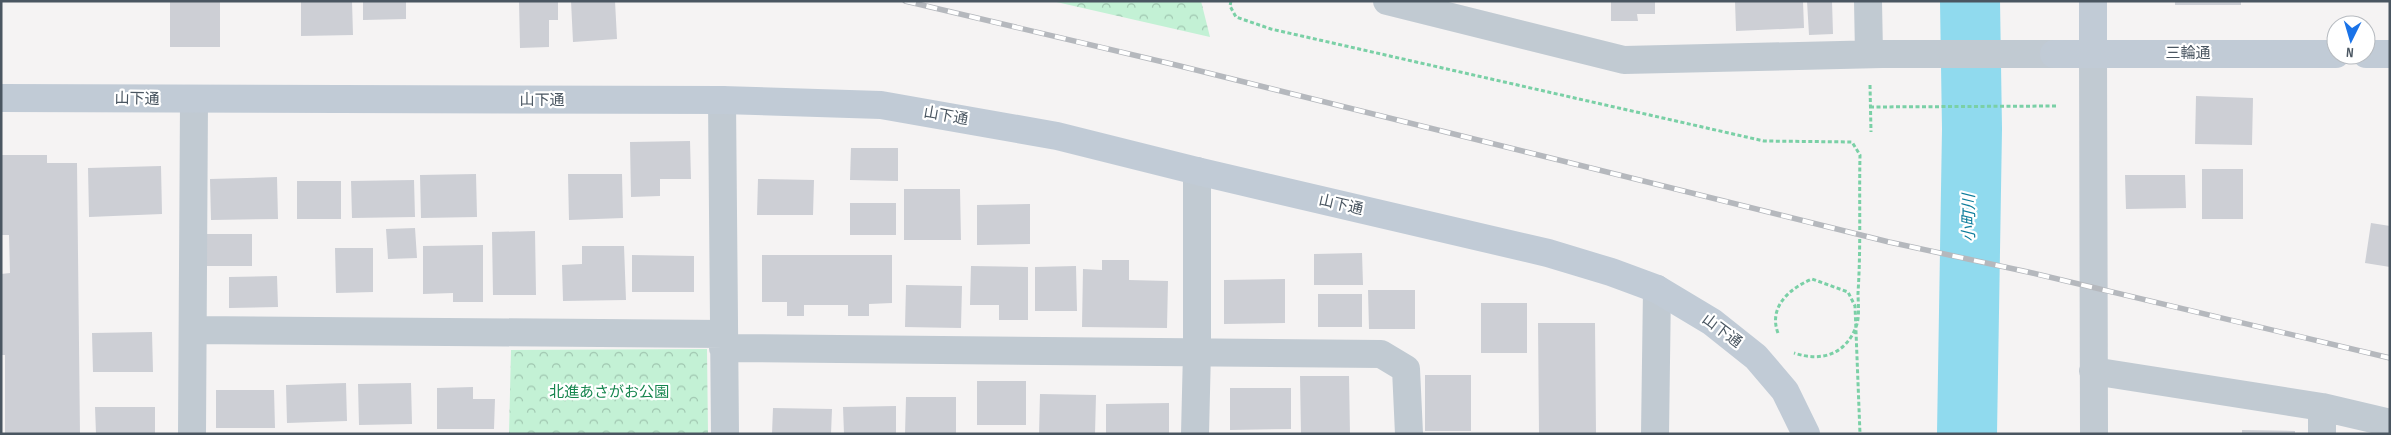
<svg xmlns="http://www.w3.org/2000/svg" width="2391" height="435" font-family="'Sofia Sans Condensed','Noto Sans JP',sans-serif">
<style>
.park{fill:url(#park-crowns)}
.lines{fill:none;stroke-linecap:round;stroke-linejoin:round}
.river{stroke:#90daee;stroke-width:60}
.building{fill:#cdcfd5}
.path{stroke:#7ad0a6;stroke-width:3;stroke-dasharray:4 2.5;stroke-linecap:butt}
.street{stroke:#c1cad2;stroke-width:28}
.secondary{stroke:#c1cbd6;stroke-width:28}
.rail-casing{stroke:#b5b8bd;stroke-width:5.5}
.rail{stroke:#fff;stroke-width:4;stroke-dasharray:11;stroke-linecap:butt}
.labels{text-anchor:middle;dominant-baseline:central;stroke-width:4.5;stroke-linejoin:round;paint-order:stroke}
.street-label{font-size:15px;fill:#4a5661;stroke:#fff}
.park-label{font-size:15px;fill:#17864f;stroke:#fff}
.water-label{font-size:16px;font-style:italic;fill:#0c7c9b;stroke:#fff}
</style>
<defs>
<pattern id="park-crowns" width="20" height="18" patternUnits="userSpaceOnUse" patternTransform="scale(1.25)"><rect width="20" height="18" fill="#c3f1d5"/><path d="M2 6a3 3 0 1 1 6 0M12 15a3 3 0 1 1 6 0" fill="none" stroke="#a0c6b0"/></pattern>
</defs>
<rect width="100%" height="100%" fill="#f5f3f3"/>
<path class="park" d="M 1052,1 L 1201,1 L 1210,37 Z
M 707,349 L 708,434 L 509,434 L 511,350 Z"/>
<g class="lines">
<path class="river" d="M 1967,434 L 1972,129 L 1970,1"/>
</g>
<path class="building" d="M 170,1 L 220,1 L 220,47 L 170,47 Z
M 301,1 L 352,1 L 353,35 L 301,36 Z
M 363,1 L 406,1 L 406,19 L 363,20 Z
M 519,1 L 558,1 L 558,20 L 549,20 L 549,47 L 520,48 Z
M 571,1 L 615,1 L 617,39 L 573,42 Z
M 1611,1 L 1655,1 L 1655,14 L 1637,14 L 1638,21 L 1611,21 Z
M 1735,1 L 1803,1 L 1804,28 L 1736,31 Z
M 1807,1 L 1832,1 L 1833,34 L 1809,35 Z
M 2175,1 L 2241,1 L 2241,5 L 2175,5 Z
M 2196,96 L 2253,98 L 2252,145 L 2195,144 Z
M 690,141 L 691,179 L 660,179 L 660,196 L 631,197 L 630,142 Z
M 851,148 L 898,148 L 898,181 L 850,180 Z
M 1,155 L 47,155 L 47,163 L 77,163 L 80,434 L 5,434 L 5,355 L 1,355 L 1,274 L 10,273 L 9,235 L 1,235 Z
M 161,166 L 162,214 L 89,217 L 88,168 Z
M 2202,169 L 2243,169 L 2243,219 L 2202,219 Z
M 476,174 L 477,217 L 421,218 L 420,175 Z
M 568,174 L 622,174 L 623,218 L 569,220 Z
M 2125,175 L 2185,175 L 2186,208 L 2126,209 Z
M 277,177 L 278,219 L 211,220 L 210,179 Z
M 758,179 L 814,180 L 813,215 L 757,215 Z
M 414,180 L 415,217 L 352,218 L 351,181 Z
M 297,181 L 341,181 L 341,219 L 297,219 Z
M 904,189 L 960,189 L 961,240 L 904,240 Z
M 850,203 L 896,203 L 896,235 L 850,235 Z
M 1030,204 L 1030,244 L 977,245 L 977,205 Z
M 2371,223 L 2390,226 L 2390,267 L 2365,263 Z
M 415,228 L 417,258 L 388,259 L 386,229 Z
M 535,231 L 536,295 L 493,295 L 492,232 Z
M 205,234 L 252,234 L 252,266 L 205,266 Z
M 483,245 L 483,302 L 453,302 L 453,293 L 423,294 L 423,246 Z
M 582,246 L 624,246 L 626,300 L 563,301 L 562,265 L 582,264 Z
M 335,248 L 373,248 L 373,292 L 336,293 Z
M 1362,253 L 1363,285 L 1314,285 L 1314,254 Z
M 632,255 L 694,256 L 694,292 L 632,292 Z
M 762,255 L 892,255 L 892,303 L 869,304 L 869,316 L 848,316 L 848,305 L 804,305 L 804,316 L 787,316 L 787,302 L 762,302 Z
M 1102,260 L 1129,260 L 1129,280 L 1168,281 L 1167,328 L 1082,327 L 1083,269 L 1102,270 Z
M 971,266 L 1028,267 L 1028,320 L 999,320 L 999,305 L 970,305 Z
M 1076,266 L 1077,311 L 1035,311 L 1035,267 Z
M 277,276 L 278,307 L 229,308 L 229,277 Z
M 1285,279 L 1285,323 L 1224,324 L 1224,280 Z
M 906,285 L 962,286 L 961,328 L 905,327 Z
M 1368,290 L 1415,290 L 1415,329 L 1369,329 Z
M 1318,294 L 1362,294 L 1362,327 L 1318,327 Z
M 1481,303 L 1527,303 L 1527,353 L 1481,353 Z
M 1538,323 L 1595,323 L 1596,434 L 1539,434 Z
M 152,332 L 153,372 L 93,372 L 92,333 Z
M 1425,375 L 1471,375 L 1471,431 L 1425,431 Z
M 1300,376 L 1349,376 L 1350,434 L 1301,434 Z
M 977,381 L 1026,381 L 1026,425 L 977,425 Z
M 346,383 L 347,421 L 287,423 L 286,385 Z
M 411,383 L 412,424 L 359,425 L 358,384 Z
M 473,387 L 473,399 L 495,399 L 494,429 L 437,429 L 437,388 Z
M 1230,388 L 1291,388 L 1291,429 L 1230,430 Z
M 216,390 L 274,390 L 275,428 L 216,428 Z
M 1040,394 L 1096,395 L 1095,434 L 1039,434 Z
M 906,397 L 956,397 L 956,434 L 905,434 Z
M 1169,403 L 1169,434 L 1106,434 L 1106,404 Z
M 896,406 L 896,434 L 844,434 L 843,407 Z
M 95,407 L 155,407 L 155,434 L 96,434 Z
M 773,408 L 832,409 L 831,434 L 772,434 Z
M 2242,430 L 2295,431 L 2295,434 L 2242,434 Z"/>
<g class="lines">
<path class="path" d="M 1231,1 L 1230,6 L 1236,17 L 1271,29 L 1764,141 L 1852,142 L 1860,155 C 1859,201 1861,247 1858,293 C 1858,303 1860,317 1856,327 C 1845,355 1821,362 1794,353
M 1870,85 L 1871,132
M 1870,107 L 2057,106
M 1778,333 C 1768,307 1790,288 1812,279 L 1848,292 L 1855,306 L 1860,434"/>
<path class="street" d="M 1387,1 L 1624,60 L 1882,54 L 2054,54
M 1868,1 L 1869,54
M 2093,53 L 2094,434
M 722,100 L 725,434
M 193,330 L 724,334
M 723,348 L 1381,354 L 1406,369 L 1409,434
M 2093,371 L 2322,407 L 2390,423
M 2322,407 L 2322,434
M 192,434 L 194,100
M 1195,434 L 1197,351 L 1197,171
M 1655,434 L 1657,289"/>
<path class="secondary" d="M 2093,1 L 2093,53
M 2054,54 L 2336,54
M 2366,54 L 2390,54
M 1,98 L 722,100 L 881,105 L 1057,136 L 1197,171 L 1548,253 L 1611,272 L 1657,289 L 1712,322 L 1756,357 L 1785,391 L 1806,434"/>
<defs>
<path id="rail" d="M 905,1 L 1176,65 L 1889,242 L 2028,272 L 2390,358"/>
</defs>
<use href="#rail" class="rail-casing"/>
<use href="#rail" class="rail"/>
</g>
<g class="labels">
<g class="street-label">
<text x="2188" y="53">三輪通</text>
<text transform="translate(137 99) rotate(1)">山下通</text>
<text x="542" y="100">山下通</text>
<text transform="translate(946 116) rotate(10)">山下通</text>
<text transform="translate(1341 205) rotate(13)">山下通</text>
<text transform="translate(1722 331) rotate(37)">山下通</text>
</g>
<g class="park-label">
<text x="609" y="392">北進あさがお公園</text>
</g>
<g class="water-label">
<text transform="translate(1969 218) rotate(-90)">小町川</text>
</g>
</g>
<rect width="2391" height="435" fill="none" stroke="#4a5661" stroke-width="5"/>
<g transform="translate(2351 40) rotate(185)"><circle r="24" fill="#ffffff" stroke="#b7bbc0"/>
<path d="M0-4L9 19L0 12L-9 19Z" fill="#1a73e8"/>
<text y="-8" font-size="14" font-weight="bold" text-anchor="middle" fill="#4a5661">N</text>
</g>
</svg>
